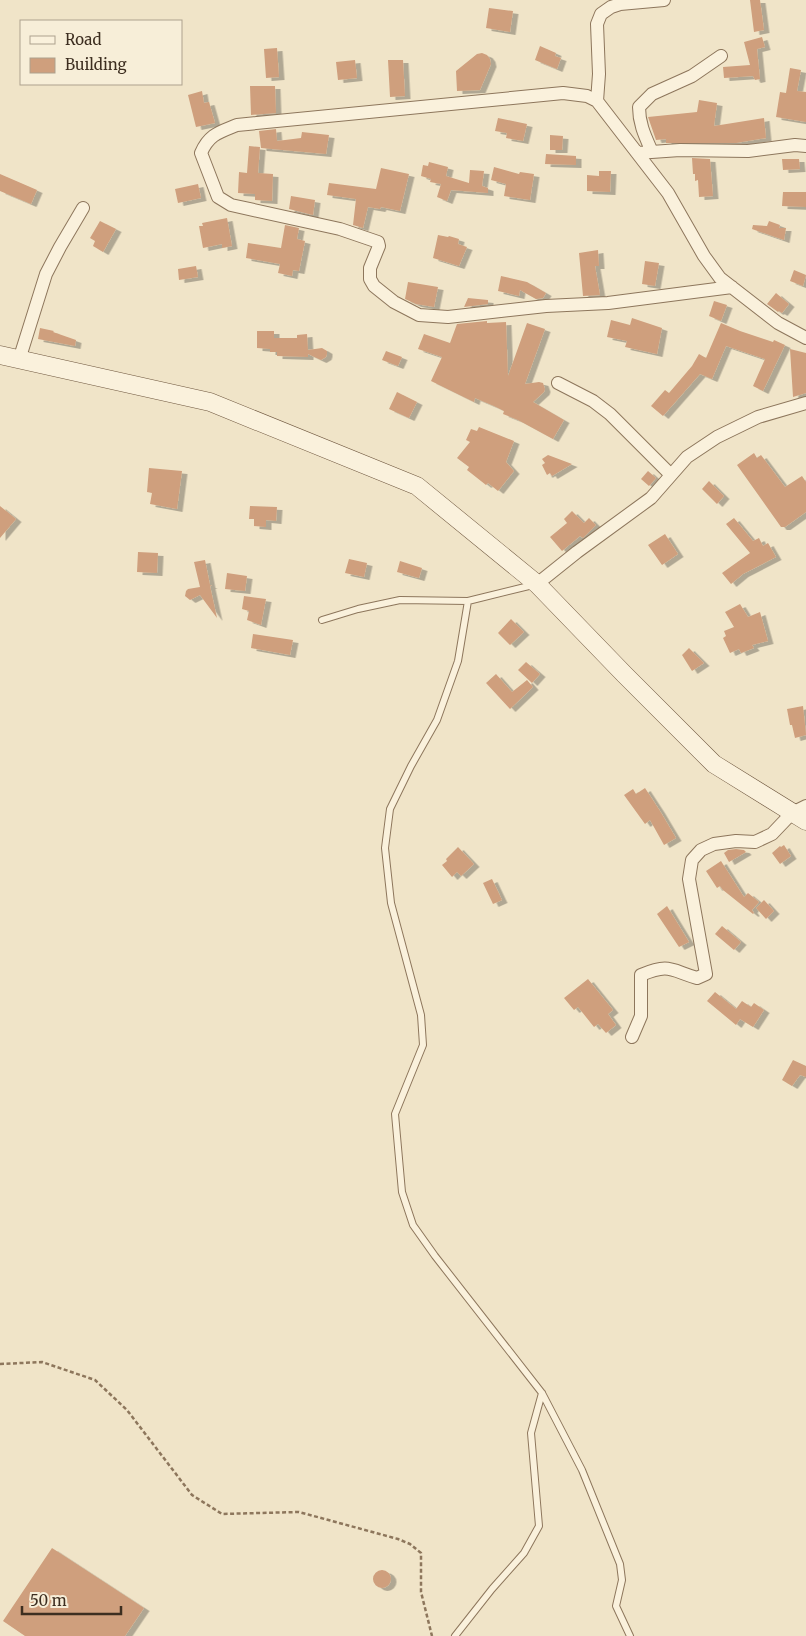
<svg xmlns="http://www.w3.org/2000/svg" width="806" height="1636" font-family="Merriweather,serif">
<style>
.building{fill:#cf9f7d;filter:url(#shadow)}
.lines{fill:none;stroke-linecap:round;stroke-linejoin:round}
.service-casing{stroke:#8d765c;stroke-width:8}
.minor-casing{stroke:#8d765c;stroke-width:14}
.secondary-casing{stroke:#6f573f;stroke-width:19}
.path{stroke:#8d765c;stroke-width:2.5;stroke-dasharray:4 2.5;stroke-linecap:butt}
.service{stroke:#faf1dc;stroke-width:6}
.minor{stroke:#faf1dc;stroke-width:12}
.secondary{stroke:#faf1dc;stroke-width:18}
</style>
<defs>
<filter id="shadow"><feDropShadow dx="5.5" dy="3" stdDeviation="0" flood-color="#0004"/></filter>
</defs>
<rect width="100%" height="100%" fill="#f0e4c8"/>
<path class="building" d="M 750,0 L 760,0 L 764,30 L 754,32 Z
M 489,8 L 513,11 L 510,32 L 486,28 Z
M 762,37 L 765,47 L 757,49 L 760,79 L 755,80 L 753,76 L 724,78 L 723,67 L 750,65 L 744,42 Z
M 540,46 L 556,53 L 555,56 L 561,58 L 557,69 L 535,60 Z
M 277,48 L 279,77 L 266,78 L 264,49 Z
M 482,53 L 487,55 L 490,59 L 491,64 L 480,90 L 457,91 L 456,71 L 477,54 Z
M 355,60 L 357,78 L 338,80 L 336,62 Z
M 388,60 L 403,60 L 405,96 L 390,97 Z
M 790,68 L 801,70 L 797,91 L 806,92 L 806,122 L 776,117 L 780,92 L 786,93 Z
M 250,86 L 275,86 L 276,113 L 251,115 Z
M 202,91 L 204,103 L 209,102 L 215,123 L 196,127 L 188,95 Z
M 699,100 L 717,103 L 714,126 L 764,118 L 766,138 L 736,143 L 666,143 L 666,139 L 656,140 L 648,117 L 697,112 Z
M 498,118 L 527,124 L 523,141 L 506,138 L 507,133 L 495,131 Z
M 276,129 L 277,141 L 301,138 L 302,132 L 329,135 L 326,154 L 261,148 L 259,131 Z
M 550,135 L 563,136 L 562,150 L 550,150 Z
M 249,146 L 260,147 L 258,173 L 273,174 L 272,201 L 255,200 L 255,194 L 238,193 L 239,172 L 247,173 Z
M 546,154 L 576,156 L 576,165 L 545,164 Z
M 692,158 L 710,159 L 713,196 L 699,197 L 698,180 L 695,181 L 695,174 L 693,174 Z
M 782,159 L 799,159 L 800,169 L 783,170 Z
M 429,162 L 448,167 L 446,176 L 469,183 L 470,170 L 484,171 L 482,186 L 488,188 L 488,193 L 451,190 L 447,201 L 437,197 L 441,184 L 430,182 L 431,179 L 421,176 L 423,165 L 428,166 Z
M 494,167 L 519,174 L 520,172 L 534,174 L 530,200 L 504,196 L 506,184 L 491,180 Z
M 381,168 L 409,174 L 400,211 L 381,207 L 380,209 L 368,207 L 363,228 L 353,225 L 356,199 L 327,195 L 329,183 L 376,189 Z
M 599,171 L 611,171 L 610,192 L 587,191 L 587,175 L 599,176 Z
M 0,174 L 37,190 L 31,204 L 0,191 Z
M 198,184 L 201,198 L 178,203 L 175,189 Z
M 783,192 L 806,192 L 806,207 L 782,206 Z
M 291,196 L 315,200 L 313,215 L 289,209 Z
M 227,218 L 232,246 L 222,248 L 222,244 L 203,248 L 199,226 L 203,226 L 202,223 Z
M 100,221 L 116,229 L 103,252 L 93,246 L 95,241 L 90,238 Z
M 769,221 L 780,225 L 779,228 L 786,228 L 784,240 L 752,229 L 753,225 L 767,226 Z
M 285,225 L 299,228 L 297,239 L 305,241 L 299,271 L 293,270 L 292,276 L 278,273 L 280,264 L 246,258 L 248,243 L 281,248 Z
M 438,235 L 448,237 L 449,236 L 459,239 L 458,244 L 467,247 L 459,266 L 433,258 Z
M 598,250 L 599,266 L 595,266 L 600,295 L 583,296 L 579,253 Z
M 645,261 L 659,263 L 655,286 L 642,284 Z
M 196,266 L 198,277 L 179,280 L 178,269 Z
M 794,270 L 806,275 L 803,286 L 790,281 Z
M 501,276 L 527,282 L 546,293 L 543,298 L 536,299 L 520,290 L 519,296 L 498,291 Z
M 408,282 L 438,287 L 434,307 L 416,304 L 405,299 Z
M 776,293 L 789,304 L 782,313 L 779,311 L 778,312 L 767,304 Z
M 468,298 L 488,300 L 488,304 L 464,307 Z
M 714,301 L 727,305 L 721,321 L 709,316 Z
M 632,318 L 662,328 L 657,354 L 625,347 L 627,341 L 607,337 L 611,320 L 630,325 Z
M 487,321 L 487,323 L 506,322 L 508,376 L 527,323 L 545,329 L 525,384 L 539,382 L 543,383 L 545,389 L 544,392 L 533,402 L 564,420 L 553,439 L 518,420 L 503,414 L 504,411 L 494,406 L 475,398 L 474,402 L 431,381 L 442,357 L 418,349 L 424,334 L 450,343 L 457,324 Z
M 721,323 L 740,331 L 773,342 L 774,340 L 785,345 L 763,391 L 753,386 L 765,359 L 726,346 L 712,379 L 700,374 L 663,416 L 651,406 L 665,390 L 669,393 L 692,366 L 699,354 L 706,358 Z
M 40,328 L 54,331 L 53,332 L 76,340 L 75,346 L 38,339 Z
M 257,331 L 274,331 L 274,338 L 297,338 L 297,335 L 307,334 L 308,350 L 322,348 L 327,351 L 327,354 L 326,357 L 321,360 L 308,354 L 308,357 L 277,356 L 277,352 L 270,352 L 270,349 L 257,348 Z
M 790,349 L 806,353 L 806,393 L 793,397 Z
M 386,351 L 402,357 L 398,366 L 382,360 Z
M 397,392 L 417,402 L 409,418 L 389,409 Z
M 479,427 L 514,441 L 506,462 L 514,471 L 498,491 L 488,483 L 486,485 L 467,470 L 469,467 L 457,458 L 470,442 L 466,440 L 471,429 L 477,431 Z
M 754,453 L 757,458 L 761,455 L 785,487 L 802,476 L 806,482 L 806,512 L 785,527 L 781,527 L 737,465 Z
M 548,455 L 572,464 L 552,476 L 550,473 L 547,475 L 542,465 L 545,463 L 542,459 Z
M 149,468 L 182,471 L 177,509 L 150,504 L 152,493 L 147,492 Z
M 648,471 L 656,478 L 649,486 L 641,479 Z
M 709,481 L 724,496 L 717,504 L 702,489 Z
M 0,506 L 16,519 L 0,538 Z
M 250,506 L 277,507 L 276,521 L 266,520 L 266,527 L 254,526 L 254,519 L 249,519 Z
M 572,511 L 584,523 L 589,518 L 596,525 L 583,538 L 580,536 L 562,551 L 550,537 L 567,523 L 564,519 Z
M 734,518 L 753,541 L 759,538 L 763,546 L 768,543 L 776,557 L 743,574 L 731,584 L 722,573 L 750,553 L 726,524 Z
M 665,534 L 678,554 L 662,565 L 648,545 Z
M 138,552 L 158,553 L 157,573 L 137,572 Z
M 349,559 L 367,563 L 364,577 L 345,573 Z
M 205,560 L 210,585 L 212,585 L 210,586 L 217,618 L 200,595 L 190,600 L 185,596 L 186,591 L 188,589 L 200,587 L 194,562 Z
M 400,561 L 422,568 L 419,578 L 397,572 Z
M 227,573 L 247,576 L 245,591 L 225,589 Z
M 244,596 L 266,599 L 261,625 L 247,620 L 249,611 L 242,609 Z
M 740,604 L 748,617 L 760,612 L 768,641 L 752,645 L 754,648 L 741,653 L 739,649 L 730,653 L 723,638 L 726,636 L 724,631 L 734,627 L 725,612 Z
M 511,619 L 524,632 L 510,645 L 498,633 Z
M 253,634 L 293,640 L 290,655 L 251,648 Z
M 689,648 L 704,663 L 692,671 L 682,655 Z
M 526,662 L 540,674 L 532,683 L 518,670 Z
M 496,674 L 512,692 L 527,680 L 533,687 L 510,709 L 486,683 Z
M 803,706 L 806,735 L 795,738 L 792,725 L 790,725 L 787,709 Z
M 645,788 L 660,811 L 676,838 L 664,845 L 650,820 L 645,824 L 624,795 L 633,789 L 636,794 Z
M 784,845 L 791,856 L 780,864 L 772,853 L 780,846 L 781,847 Z
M 458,847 L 474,864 L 461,876 L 457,872 L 452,877 L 442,865 L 447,861 L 446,859 Z
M 736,849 L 744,850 L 746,852 L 729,862 L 724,853 L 728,850 Z
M 721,861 L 744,897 L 748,893 L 759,902 L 752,910 L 754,913 L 753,914 L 723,890 L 720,886 L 717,888 L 706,871 Z
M 492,879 L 502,900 L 493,904 L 483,883 Z
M 764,900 L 774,911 L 766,919 L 756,908 Z
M 667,906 L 689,942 L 679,947 L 657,914 Z
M 722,926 L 741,942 L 734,950 L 715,934 Z
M 588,979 L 613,1010 L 608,1014 L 616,1025 L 606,1033 L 598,1024 L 594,1027 L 578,1007 L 574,1010 L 564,998 Z
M 715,992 L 736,1009 L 742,1001 L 751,1007 L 754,1003 L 764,1010 L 753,1027 L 740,1019 L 736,1025 L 707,1001 Z
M 793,1060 L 806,1066 L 806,1077 L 800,1075 L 792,1086 L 782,1080 Z
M 52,1548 L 144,1608 L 125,1636 L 25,1636 L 3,1621 Z
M373 1579a9 9 0 1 1 18 0a9 9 0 1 1-18 0Z"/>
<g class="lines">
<defs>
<path id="service" d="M 468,601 L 458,661 L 437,720 L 411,766 L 390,809 L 385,848 L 391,903 L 421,1015 L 423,1045 L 395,1114 L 402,1192 L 413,1225 L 435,1256 L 542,1393 L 582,1470 L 620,1564 L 622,1580 L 616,1606 L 630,1636
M 322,620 L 358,609 L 400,600 L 468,601 L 533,585
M 455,1636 L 492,1589 L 524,1553 L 539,1526 L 531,1433 L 542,1393"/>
<path id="minor" d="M 597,101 L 599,74 L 597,24 L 601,14 L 611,7 L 620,4 L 664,0
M 652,152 C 645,136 639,124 639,107 L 652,94 L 692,76 L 721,56
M 637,153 L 680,150 L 748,151 L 795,145 L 806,146
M 732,287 L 608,303 L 546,306 L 448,317 L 419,315 L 394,302 L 374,286 L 370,279 L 370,268 L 379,246 L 378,242 L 340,229 L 231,205 L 218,197 L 201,153 C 209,134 220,132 237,125 L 563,93 L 587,96 L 597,101 L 668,193 L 704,256 L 720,278 L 778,323 L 806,338
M 19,360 L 46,274 L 60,247 L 83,208
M 558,383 L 593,401 L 610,414 L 671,475
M 537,584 L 577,552 L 651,498 L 687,457 L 717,437 L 758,417 L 806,403
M 632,1037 L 641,1016 L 641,975 C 670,963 670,970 697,978 L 706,974 L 689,879 L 692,860 L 701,850 L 714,844 L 736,841 L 755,842 L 772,834 L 792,813 L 806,806"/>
<path id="secondary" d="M 0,355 L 210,402 L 417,486 L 537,584 L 624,674 L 714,764 L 806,821"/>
</defs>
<use href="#service" class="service-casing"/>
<use href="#minor" class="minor-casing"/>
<use href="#secondary" class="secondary-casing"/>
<path class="path" d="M 0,1364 L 42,1362 L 95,1380 L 127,1410 L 192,1495 L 222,1514 L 299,1512 L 398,1539 L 410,1544 L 421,1553 L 421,1592 L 432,1636"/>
<use href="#service" class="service"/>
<use href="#minor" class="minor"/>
<use href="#secondary" class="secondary"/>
</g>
<rect x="20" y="20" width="162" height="65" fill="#f7eed8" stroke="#ada18e"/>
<rect x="30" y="36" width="25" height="8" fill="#faf1dc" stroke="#ada18e"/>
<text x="65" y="45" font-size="15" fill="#3d2e20">Road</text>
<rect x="30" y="58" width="25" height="15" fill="#cf9f7d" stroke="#ada18e"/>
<text x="65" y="70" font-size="15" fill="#3d2e20">Building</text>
<path d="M22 1606v8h99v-8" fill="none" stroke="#3d2e20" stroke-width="2.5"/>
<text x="30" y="1606" font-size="15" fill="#3d2e20" stroke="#f7eed8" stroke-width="4" paint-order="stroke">50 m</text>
</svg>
